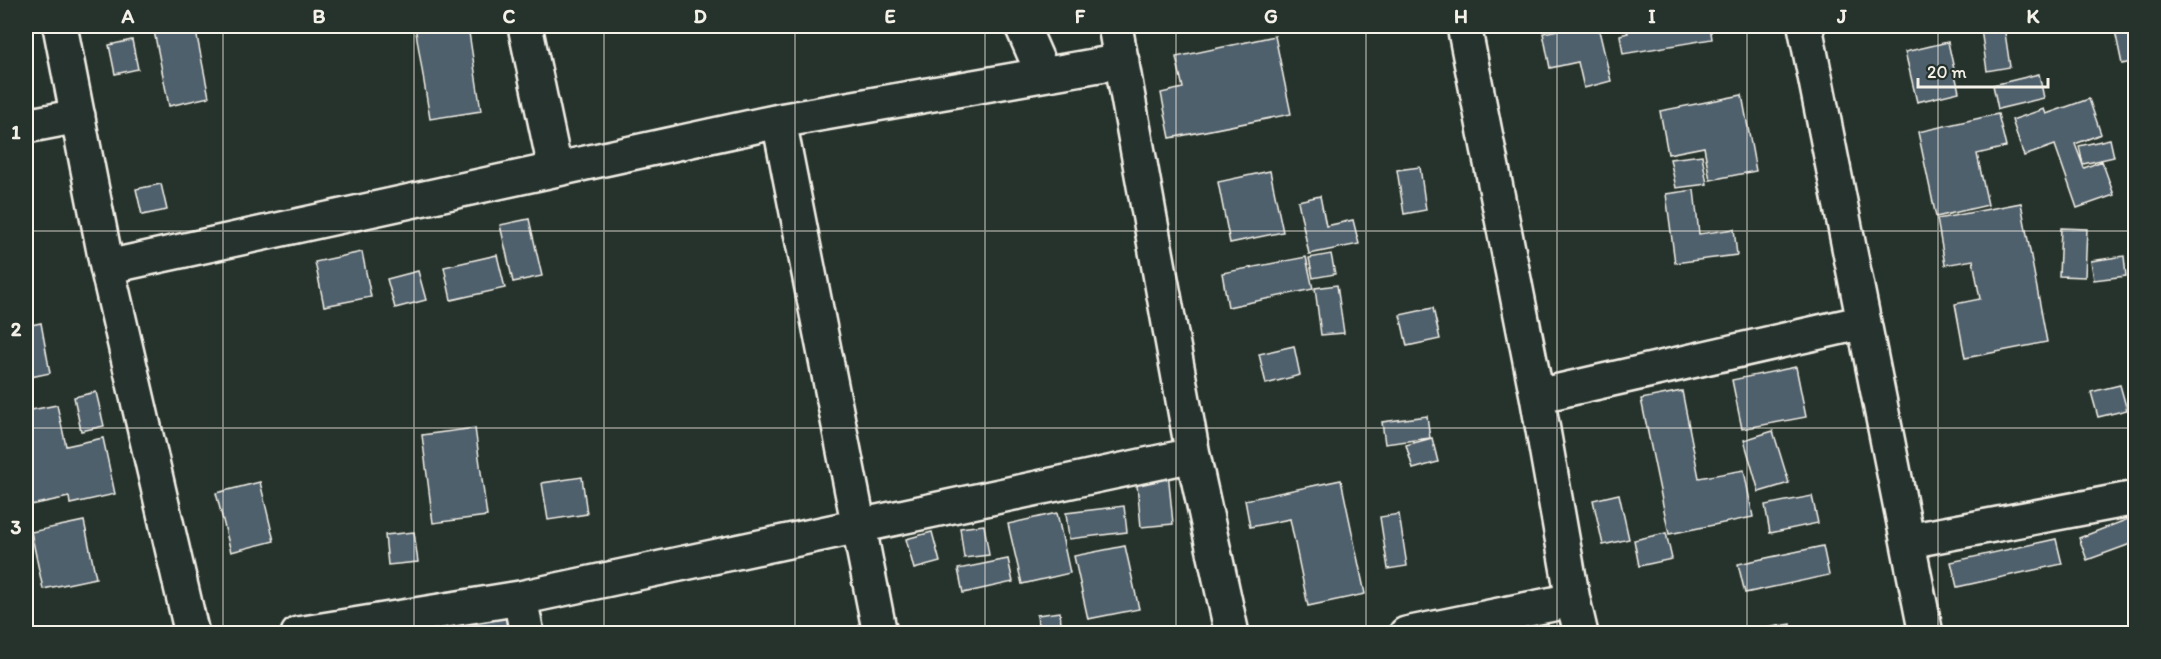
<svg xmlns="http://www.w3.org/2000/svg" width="2161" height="659" font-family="Itim,sans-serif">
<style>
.building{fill:#50616d;stroke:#f4f1e8;stroke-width:1.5}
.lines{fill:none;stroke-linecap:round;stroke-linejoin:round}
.minor-casing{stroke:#f4f1e8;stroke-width:38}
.minor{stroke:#26332d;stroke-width:33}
.grid{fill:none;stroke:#f4f1e8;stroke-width:1.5;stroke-opacity:0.55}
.neatline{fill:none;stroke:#f4f1e8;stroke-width:2}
.grid-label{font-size:20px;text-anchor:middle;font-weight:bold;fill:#f4f1e8}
</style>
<rect width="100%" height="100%" fill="#26332d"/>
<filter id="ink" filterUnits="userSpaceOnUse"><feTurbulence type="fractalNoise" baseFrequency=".0167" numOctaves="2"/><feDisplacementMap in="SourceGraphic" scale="12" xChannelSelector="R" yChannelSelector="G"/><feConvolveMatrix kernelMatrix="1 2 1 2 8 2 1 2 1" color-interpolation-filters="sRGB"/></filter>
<g filter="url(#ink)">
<path class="building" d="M 153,26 L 195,26 L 209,97 L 169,106 Z
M 415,26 L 468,26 L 481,111 L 430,119 Z
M 1578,26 L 1598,26 L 1611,81 L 1584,88 L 1578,62 L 1550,68 L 1543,33 Z
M 1626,26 L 1710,26 L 1712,39 L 1623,54 L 1620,35 L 1628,33 Z
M 2004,26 L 2010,67 L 1987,71 L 1981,29 Z
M 2114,26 L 2134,26 L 2136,61 L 2122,64 Z
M 1275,36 L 1291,114 L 1170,138 L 1161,93 L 1183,88 L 1176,57 Z
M 132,40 L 138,69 L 115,74 L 109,45 Z
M 1948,42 L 1959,92 L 1917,102 L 1905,52 Z
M 2039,74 L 2044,98 L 1998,109 L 1993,85 Z
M 1742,95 L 1756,171 L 1710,180 L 1704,147 L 1668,154 L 1660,111 Z
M 2089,99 L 2101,134 L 2075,144 L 2084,168 L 2102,161 L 2114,195 L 2077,208 L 2055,145 L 2024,156 L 2012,120 L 2044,109 L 2046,114 Z
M 1998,114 L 2006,147 L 1977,154 L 1988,205 L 1936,217 L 1918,132 Z
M 2110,139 L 2114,157 L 2083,164 L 2079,146 Z
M 1702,155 L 1707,184 L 1676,188 L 1670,159 Z
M 1420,167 L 1426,210 L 1404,214 L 1397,170 Z
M 1270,171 L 1283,232 L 1230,243 L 1218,182 Z
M 161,184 L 167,210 L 142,215 L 136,189 Z
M 1694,190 L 1699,234 L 1734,229 L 1737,255 L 1675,263 L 1666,194 Z
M 1320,196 L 1326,226 L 1353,220 L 1359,244 L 1309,254 L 1298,201 Z
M 2021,203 L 2047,342 L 1965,358 L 1955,304 L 1980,299 L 1973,260 L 1945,265 L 1937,219 Z
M 529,219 L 542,276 L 513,282 L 500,225 Z
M 2061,228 L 2087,229 L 2085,277 L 2059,276 Z
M 26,241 L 34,274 L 26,276 Z
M 362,252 L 371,297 L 324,306 L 315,262 Z
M 1331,254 L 1335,274 L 1313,278 L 1309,258 Z
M 497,255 L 505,288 L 451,300 L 444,267 Z
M 2124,256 L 2126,276 L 2094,280 L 2091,261 Z
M 1306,257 L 1313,289 L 1228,307 L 1222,273 Z
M 418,271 L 426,300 L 395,308 L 387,279 Z
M 1337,285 L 1344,333 L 1321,335 L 1315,288 Z
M 1433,308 L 1440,339 L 1407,346 L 1400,315 Z
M 41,323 L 50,373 L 26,378 L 26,326 Z
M 1294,346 L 1300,375 L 1266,384 L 1259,354 Z
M 1796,367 L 1806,417 L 1742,429 L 1732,380 Z
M 2120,385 L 2127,410 L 2098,417 L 2091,392 Z
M 1682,391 L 1699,478 L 1744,470 L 1753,517 L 1669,534 L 1641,399 Z
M 96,392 L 104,426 L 81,431 L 74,397 Z
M 57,405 L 66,446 L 103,438 L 115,494 L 70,504 L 69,497 L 26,506 L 26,411 Z
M 1427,416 L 1430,438 L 1385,444 L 1382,422 Z
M 475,428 L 487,516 L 433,523 L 422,435 Z
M 1773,431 L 1789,483 L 1759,492 L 1744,440 Z
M 1432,438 L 1438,462 L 1413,469 L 1406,445 Z
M 1168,471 L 1173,524 L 1141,527 L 1136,474 Z
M 582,477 L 587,514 L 548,520 L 542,483 Z
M 1341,480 L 1365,594 L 1308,606 L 1290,519 L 1250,527 L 1245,500 Z
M 260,482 L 274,541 L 231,552 L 216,493 Z
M 1619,494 L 1629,539 L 1603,545 L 1593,500 Z
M 1812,496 L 1818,523 L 1770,533 L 1765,505 Z
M 1124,506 L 1127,532 L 1069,539 L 1066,513 Z
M 1057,513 L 1070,573 L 1022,584 L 1008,524 Z
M 1399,514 L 1407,566 L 1388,569 L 1380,517 Z
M 2136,516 L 2136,542 L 2087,560 L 2079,538 Z
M 84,521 L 96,578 L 43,589 L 31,532 Z
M 984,525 L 989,555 L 964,558 L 960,528 Z
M 414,532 L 418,562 L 388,565 L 385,535 Z
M 932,532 L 940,562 L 914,569 L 906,539 Z
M 1666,533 L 1672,559 L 1639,566 L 1634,540 Z
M 2056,539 L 2062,564 L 1957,587 L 1951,562 Z
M 1125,546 L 1139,609 L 1088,619 L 1074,556 Z
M 1823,546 L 1829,575 L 1745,593 L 1738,564 Z
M 1008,559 L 1013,582 L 963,593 L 958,569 Z
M 2136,580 L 2136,604 L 2131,581 Z
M 512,612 L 518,634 L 458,634 L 457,628 Z
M 1060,612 L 1062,634 L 1039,634 L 1037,615 Z
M 1791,624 L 1792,634 L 1754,634 L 1753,630 Z"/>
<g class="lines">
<defs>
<path id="minor" d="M 60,26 L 107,267 L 192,634
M 525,26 L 555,168
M 1022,26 L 1043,74
M 1115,26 L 1193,455 L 1232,634
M 1464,26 L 1537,396 L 1573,600 L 1581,634
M 1805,26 L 1926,634
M 779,121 L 880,634
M 26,126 L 78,116
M 107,267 L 779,121 L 1122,61
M 1537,396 L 1864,322
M 1908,541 L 2136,498
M 520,598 L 527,634
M 298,634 L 520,598 L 1193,455
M 1406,634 L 1573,600"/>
</defs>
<use href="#minor" class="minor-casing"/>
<use href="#minor" class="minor"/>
</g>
</g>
<path class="grid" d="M 223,26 L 223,634M 414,26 L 414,634M 604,26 L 604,634M 795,26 L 795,634M 985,26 L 985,634M 1176,26 L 1176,634M 1366,26 L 1366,634M 1557,26 L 1557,634M 1747,26 L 1747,634M 1938,26 L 1938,634M 26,231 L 2136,231M 26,428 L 2136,428"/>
<rect width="2161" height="659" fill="none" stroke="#26332d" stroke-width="66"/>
<path d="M1918 78v9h130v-9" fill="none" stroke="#f4f1e8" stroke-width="3"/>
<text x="1927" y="78" font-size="18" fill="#f4f1e8" stroke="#26332d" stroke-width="4.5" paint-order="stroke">20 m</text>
<rect x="33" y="33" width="2095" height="593" class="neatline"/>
<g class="grid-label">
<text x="128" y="23">A</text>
<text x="319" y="23">B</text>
<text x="509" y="23">C</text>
<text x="700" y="23">D</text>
<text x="890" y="23">E</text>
<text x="1080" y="23">F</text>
<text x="1271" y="23">G</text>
<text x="1461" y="23">H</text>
<text x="1652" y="23">I</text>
<text x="1842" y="23">J</text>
<text x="2033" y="23">K</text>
<text x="16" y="139">1</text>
<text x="16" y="336">2</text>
<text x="16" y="534">3</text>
</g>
</svg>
